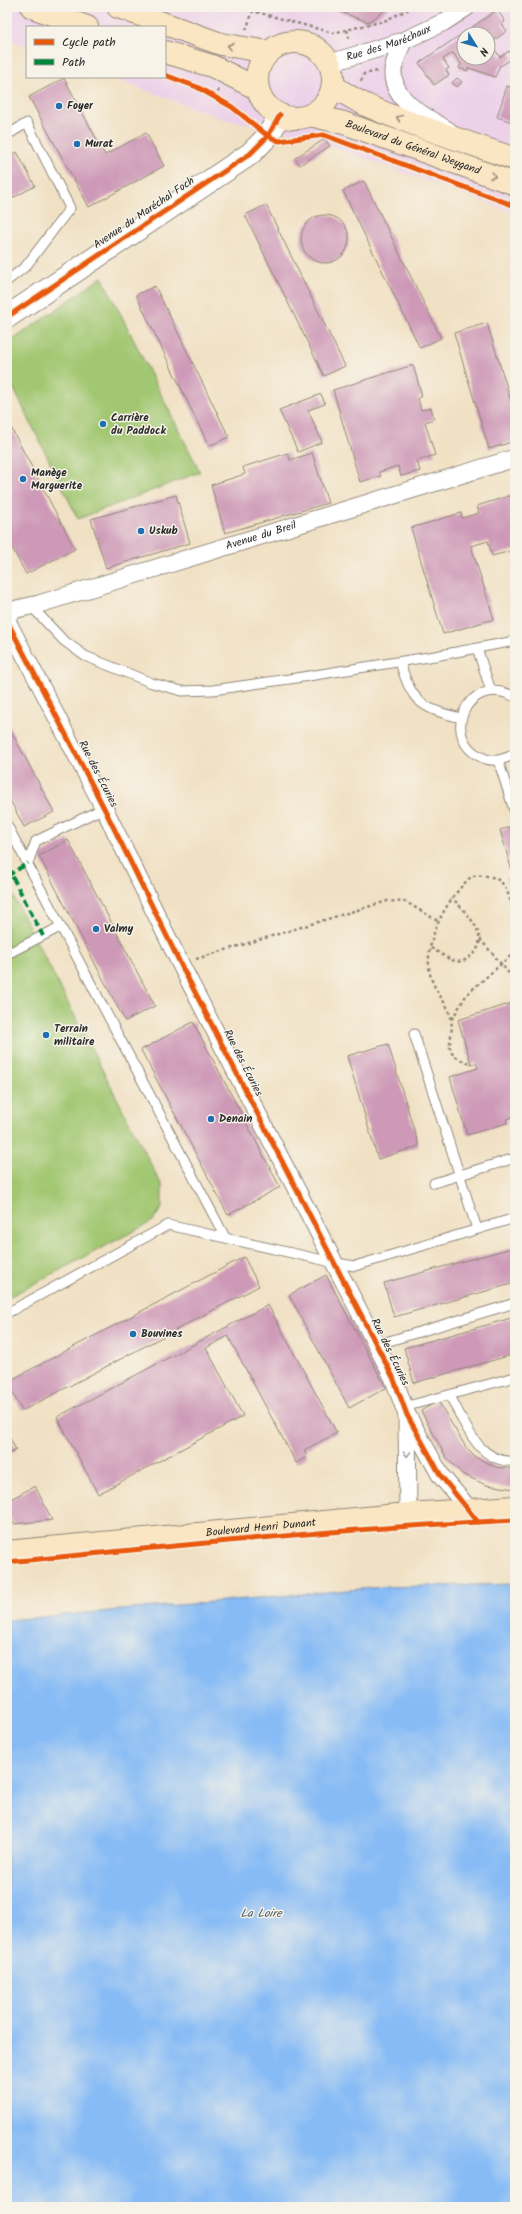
<svg xmlns="http://www.w3.org/2000/svg" width="522" height="2214" font-family="Kalam,sans-serif">
<style>
.built{fill:#edd1e9;fill-rule:evenodd}
.green{fill:#a2c772;stroke:#66794e}
.water{fill:#87bbf5;stroke:#597390}
.building{fill:#cd99b7;fill-rule:evenodd}
.lines{fill:none;stroke-linecap:round;stroke-linejoin:round}
.service-casing{stroke:#8e8678;stroke-width:11}
.minor-casing{stroke:#8e8678;stroke-width:19}
.tertiary-casing{stroke:#8e8678;stroke-width:24}
.secondary-casing{stroke:#8e8678;stroke-width:24}
.path{stroke:#8e8678;stroke-width:2.5;stroke-dasharray:3 3;stroke-linecap:butt}
.service{stroke:#fff;stroke-width:9}
.minor{stroke:#fff;stroke-width:17}
.tertiary{stroke:#fff;stroke-width:22}
.secondary{stroke:#fbe6c3;stroke-width:22}
.quiet{stroke:#00873e;stroke-width:4;stroke-dasharray:8 4;stroke-linecap:butt}
.cycleway-casing{stroke:#f7f3e8;stroke-width:8}
.cycleway{stroke:#e8590c;stroke-width:5}
.oneway{stroke:#938877}
.oneway2{stroke:#a0a0a0}
.poi-dot{fill:#1f6fb2;stroke:#f7f3e8;stroke-width:1.5}
.labels{text-anchor:middle;dominant-baseline:central;stroke-width:3;stroke-linejoin:round;paint-order:stroke}
.street-label{font-size:11px;fill:#2b2b2b;stroke:#f7f3e8}
.poi-label{font-size:11px;font-weight:bold;fill:#2b2b2b;stroke:#f7f3e8;text-anchor:start}
.water-label{font-size:12px;font-style:italic;fill:#475668;stroke:#f7f3e8}
</style>
<rect width="100%" height="100%" fill="#f7f3e8"/>
<filter id="ink" filterUnits="userSpaceOnUse"><feTurbulence type="fractalNoise" baseFrequency=".025" numOctaves="2"/><feDisplacementMap in="SourceGraphic" scale="8" xChannelSelector="R" yChannelSelector="G"/><feConvolveMatrix kernelMatrix="1 2 1 2 8 2 1 2 1" color-interpolation-filters="sRGB"/></filter>
<filter id="wash" filterUnits="userSpaceOnUse"><feTurbulence type="fractalNoise" baseFrequency=".012" numOctaves="4" result="noise"/><feDisplacementMap in="SourceGraphic" scale="16" xChannelSelector="R" yChannelSelector="G"/><feGaussianBlur stdDeviation="0.9" result="paint"/><feColorMatrix in="noise" values="0 0 0 0 0 0 0 0 0 0 0 0 0 0 0 0 0 1.4 0 .05"/><feComposite in="paint" operator="in"/></filter>
<g filter="url(#wash)">
<rect width="100%" height="100%" fill="#f1e1c4"/>
<path class="built" d="M 7,7 L 515,7 L 515,213 L 330,146 L 325,139 L 223,119 L 110,77 L 165,77 L 165,27 L 27,27 L 27,46 L 7,39 ZM 464,34 L 488,34 L 488,58 L 464,58 Z"/>
<path class="green" d="M 102,277 L 200,472 L 78,519 L 7,375 L 7,344 Z
M 7,884 L 162,1186 L 162,1207 L 153,1221 L 7,1298 Z"/>
<path class="water" d="M 515,1584 L 515,2207 L 7,2207 L 7,1620 L 383,1587 Z"/>
<g id="blocks">
<path class="building" d="M 327,7 L 390,7 L 368,22 Z
M 497,10 L 505,21 L 502,24 L 507,31 L 490,43 L 500,57 L 509,51 L 513,58 L 502,65 L 500,65 L 495,77 L 469,68 L 467,71 L 459,68 L 461,64 L 453,53 L 443,59 L 449,68 L 446,70 L 449,75 L 434,85 L 419,63 ZM 464,34 L 488,34 L 488,58 L 464,58 Z
M 64,78 L 105,155 L 146,133 L 164,166 L 89,207 L 29,97 Z
M 457,78 L 462,82 L 457,87 L 452,83 Z
M 507,86 L 515,89 L 515,123 L 497,117 Z
M 325,139 L 330,146 L 300,165 L 295,158 Z
M 17,152 L 35,186 L 7,201 L 7,157 Z
M 364,181 L 441,338 L 420,348 L 343,191 Z
M 266,205 L 345,366 L 324,376 L 245,215 Z
M301 239a24 24 0 1 1 48 0a24 24 0 1 1-48 0Z
M 155,286 L 229,437 L 209,446 L 136,295 Z
M 487,323 L 515,414 L 515,441 L 489,449 L 454,333 Z
M 413,365 L 422,396 L 418,398 L 421,410 L 431,408 L 434,419 L 425,422 L 435,455 L 417,461 L 420,471 L 401,476 L 398,466 L 379,472 L 381,476 L 360,482 L 333,390 Z
M 321,394 L 325,404 L 308,410 L 322,442 L 298,452 L 279,410 Z
M 7,420 L 75,549 L 26,574 L 7,538 Z
M 288,453 L 290,460 L 312,453 L 328,503 L 225,533 L 211,485 L 245,474 L 243,467 Z
M 515,494 L 515,550 L 492,556 L 488,541 L 471,546 L 494,619 L 443,634 L 411,528 L 461,513 L 462,518 L 479,513 L 477,506 Z
M 176,495 L 190,543 L 106,568 L 91,519 Z
M 7,723 L 54,812 L 24,827 L 7,794 Z
M 515,825 L 515,895 L 510,879 L 514,878 L 500,830 Z
M 68,840 L 155,1006 L 125,1021 L 39,856 Z
M 515,1002 L 515,1116 L 506,1119 L 507,1123 L 467,1135 L 450,1077 L 478,1068 L 476,1063 L 471,1064 L 458,1020 Z
M 193,1022 L 280,1187 L 228,1215 L 141,1050 Z
M 388,1044 L 419,1146 L 378,1159 L 347,1056 Z
M 515,1247 L 515,1283 L 394,1317 L 384,1283 Z
M 244,1257 L 259,1286 L 22,1411 L 7,1382 Z
M 326,1275 L 386,1388 L 349,1408 L 289,1295 Z
M 268,1305 L 337,1433 L 304,1450 L 307,1457 L 296,1463 L 228,1336 L 206,1348 L 243,1416 L 98,1494 L 57,1417 Z
M 515,1317 L 515,1354 L 414,1383 L 404,1348 Z
M 438,1401 L 467,1449 L 475,1457 L 496,1467 L 515,1469 L 515,1489 L 486,1485 L 462,1474 L 446,1457 L 421,1411 Z
M 7,1432 L 16,1450 L 7,1455 Z
M 35,1486 L 52,1520 L 14,1524 L 7,1512 L 7,1501 Z"/>
</g>
</g>
<g filter="url(#ink)">
<use href="#blocks" fill-opacity="0" stroke="#8e8678" stroke-width="1"/>
<g class="lines">
<defs>
<path id="service" d="M 7,135 L 27,123 L 70,208 L 26,266 L 7,281
M 31,606 L 63,640 L 85,656 L 152,683 L 182,691 L 213,690 L 296,678 L 435,656 L 515,641
M 477,648 L 491,691
M 400,662 C 412,702 420,708 461,718
M 515,697 C 466,671 437,742 486,759 C 495,762 507,759 515,753
M 498,760 L 515,813
M 7,825 L 225,1237
M 28,863 L 36,841 L 104,808
M 7,954 L 60,927
M 414,1034 L 477,1229
M 434,1183 L 515,1158
M 7,1313 L 168,1225 L 336,1263 L 355,1266 L 515,1218
M 376,1345 L 515,1303
M 450,1396 C 465,1423 478,1464 515,1461
M 404,1407 L 515,1377"/>
<g id="minor">
<path d="M 403,41 C 400,50 394,61 393,70 C 391,102 427,117 449,131"/>
<path id="s1" d="M 330,63 L 403,41 L 444,22 L 467,7"/>
<path id="s2" d="M 7,614 L 17,609 L 39,604 L 515,458"/>
<path d="M 7,621 L 104,808 L 180,963 L 393,1377 L 407,1415 L 441,1476 L 469,1509"/>
<path d="M 407,1417 L 408,1514"/>
</g>
<path id="tertiary" d="M 7,317 L 250,154 L 268,136 L 280,115"/>
<g id="secondary">
<path d="M 32,7 L 87,27"/>
<path d="M 118,7 L 221,44 L 268,52"/>
<circle cx="295" cy="80" r="38"/>
<path d="M 165,52 L 212,66 L 258,89"/>
<path d="M 333,85 C 358,105 390,115 419,126 C 451,137 483,148 515,159"/>
<path id="s3" d="M 310,115 L 344,123 L 515,184"/>
<path id="s4" d="M 7,1552 L 408,1514 L 515,1507"/>
</g>
</defs>
<use href="#service" class="service-casing"/>
<use href="#minor" class="minor-casing"/>
<use href="#tertiary" class="tertiary-casing"/>
<use href="#secondary" class="secondary-casing"/>
<path class="path" d="M 246,30 L 253,11 L 333,33 L 384,21 L 413,7
M 347,30 L 350,41
M 361,81 L 364,74 L 378,71
M 216,98 L 219,89
M 480,939 L 513,978 L 515,984
M 431,948 L 451,960 L 461,962 C 498,945 471,917 452,898
M 196,959 L 387,901 L 406,902 L 438,921
M 452,1019 L 467,994 L 515,952
M 469,1063 C 438,1053 455,1041 451,1019 C 449,1006 438,995 433,983 C 418,948 446,899 472,876 C 507,873 506,889 515,915"/>
<use href="#service" class="service"/>
<use href="#minor" class="minor"/>
<use href="#tertiary" class="tertiary"/>
<use href="#secondary" class="secondary"/>
<path class="quiet" d="M 7,866 L 43,936
M 7,876 L 28,863"/>
<defs>
<path id="cycleway" d="M 165,75 L 197,87 L 232,107 L 268,136 L 279,141 L 324,135 L 515,206
M 7,317 L 250,154 L 268,136 L 280,115
M 7,621 L 104,808 L 180,963 L 393,1377 L 407,1415 L 441,1476 L 478,1522
M 7,1562 C 176,1546 345,1528 515,1520"/>
</defs>
<use href="#cycleway" class="cycleway-casing"/>
<use href="#cycleway" class="cycleway"/>
</g>
<defs><path id="oneway-chevron" d="M-2-3.5L2.5 0L-2 3.5" fill="none" stroke-width="1.6" stroke-linecap="round" stroke-linejoin="round"/></defs>
<g class="oneway">
<use href="#oneway-chevron" transform="translate(230 46) rotate(-166)"/>
<use href="#oneway-chevron" transform="translate(399 118) rotate(-158)"/>
<use href="#oneway-chevron" transform="translate(493 176) rotate(20)"/>
</g>
<use class="oneway2" href="#oneway-chevron" transform="translate(407 1454) rotate(89)"/>
</g>
<g class="poi-dot">
<circle cx="59" cy="106" r="4"/>
<circle cx="77" cy="144" r="4"/>
<circle cx="103" cy="424" r="4"/>
<circle cx="23" cy="479" r="4"/>
<circle cx="141" cy="531" r="4"/>
<circle cx="96" cy="929" r="4"/>
<circle cx="46" cy="1035" r="4"/>
<circle cx="211" cy="1119" r="4"/>
<circle cx="133" cy="1334" r="4"/>
</g>
<g class="labels">
<g class="street-label">
<text stroke="none"><textPath href="#s1" startOffset="62">Rue des Maréchaux</textPath></text>
<text stroke="none"><textPath href="#s3" startOffset="108">Boulevard du Général Weygand</textPath></text>
<text transform="translate(144 213) rotate(-34)">Avenue du Maréchal Foch</text>
<text stroke="none"><textPath href="#s2" startOffset="266">Avenue du Breil</textPath></text>
<text transform="translate(98 774) rotate(63)">Rue des Écuries</text>
<text transform="translate(243 1063) rotate(63)">Rue des Écuries</text>
<text transform="translate(390 1352) rotate(64)">Rue des Écuries</text>
<text stroke="none"><textPath href="#s4" startOffset="255">Boulevard Henri Dunant</textPath></text>
</g>
<g class="poi-label">
<text x="67" y="106">Foyer</text>
<text x="85" y="144">Murat</text>
<text x="111" y="418">Carrière<tspan x="111" dy="13">du Paddock</tspan></text>
<text x="31" y="473">Manège<tspan x="31" dy="13">Marguerite</tspan></text>
<text x="149" y="531">Uskub</text>
<text x="104" y="929">Valmy</text>
<text x="54" y="1029">Terrain<tspan x="54" dy="13">militaire</tspan></text>
<text x="219" y="1119">Denain</text>
<text x="141" y="1334">Bouvines</text>
</g>
<g class="water-label">
<text x="261" y="1913">La Loire</text>
</g>
</g>
<rect width="522" height="2214" fill="none" stroke="#f7f3e8" stroke-width="24"/>
<rect x="26" y="26" width="140" height="52" fill="#f7f3e8" stroke="#a5a39c"/>
<rect x="34" y="39" width="20" height="6" fill="#e8590c" stroke="#a5a39c"/>
<text x="62" y="46" font-size="12" fill="#2b2b2b">Cycle path</text>
<rect x="34" y="59" width="20" height="6" fill="#00873e" stroke="#a5a39c"/>
<text x="62" y="66" font-size="12" fill="#2b2b2b">Path</text>
<g transform="translate(476 46) rotate(127)"><circle r="19" fill="#f7f3e8" stroke="#a5a39c"/>
<path d="M0-3L7 15L0 10L-7 15Z" fill="#1f6fb2"/>
<text y="-6" font-size="11" font-weight="bold" text-anchor="middle" fill="#2b2b2b">N</text>
</g>
</svg>
